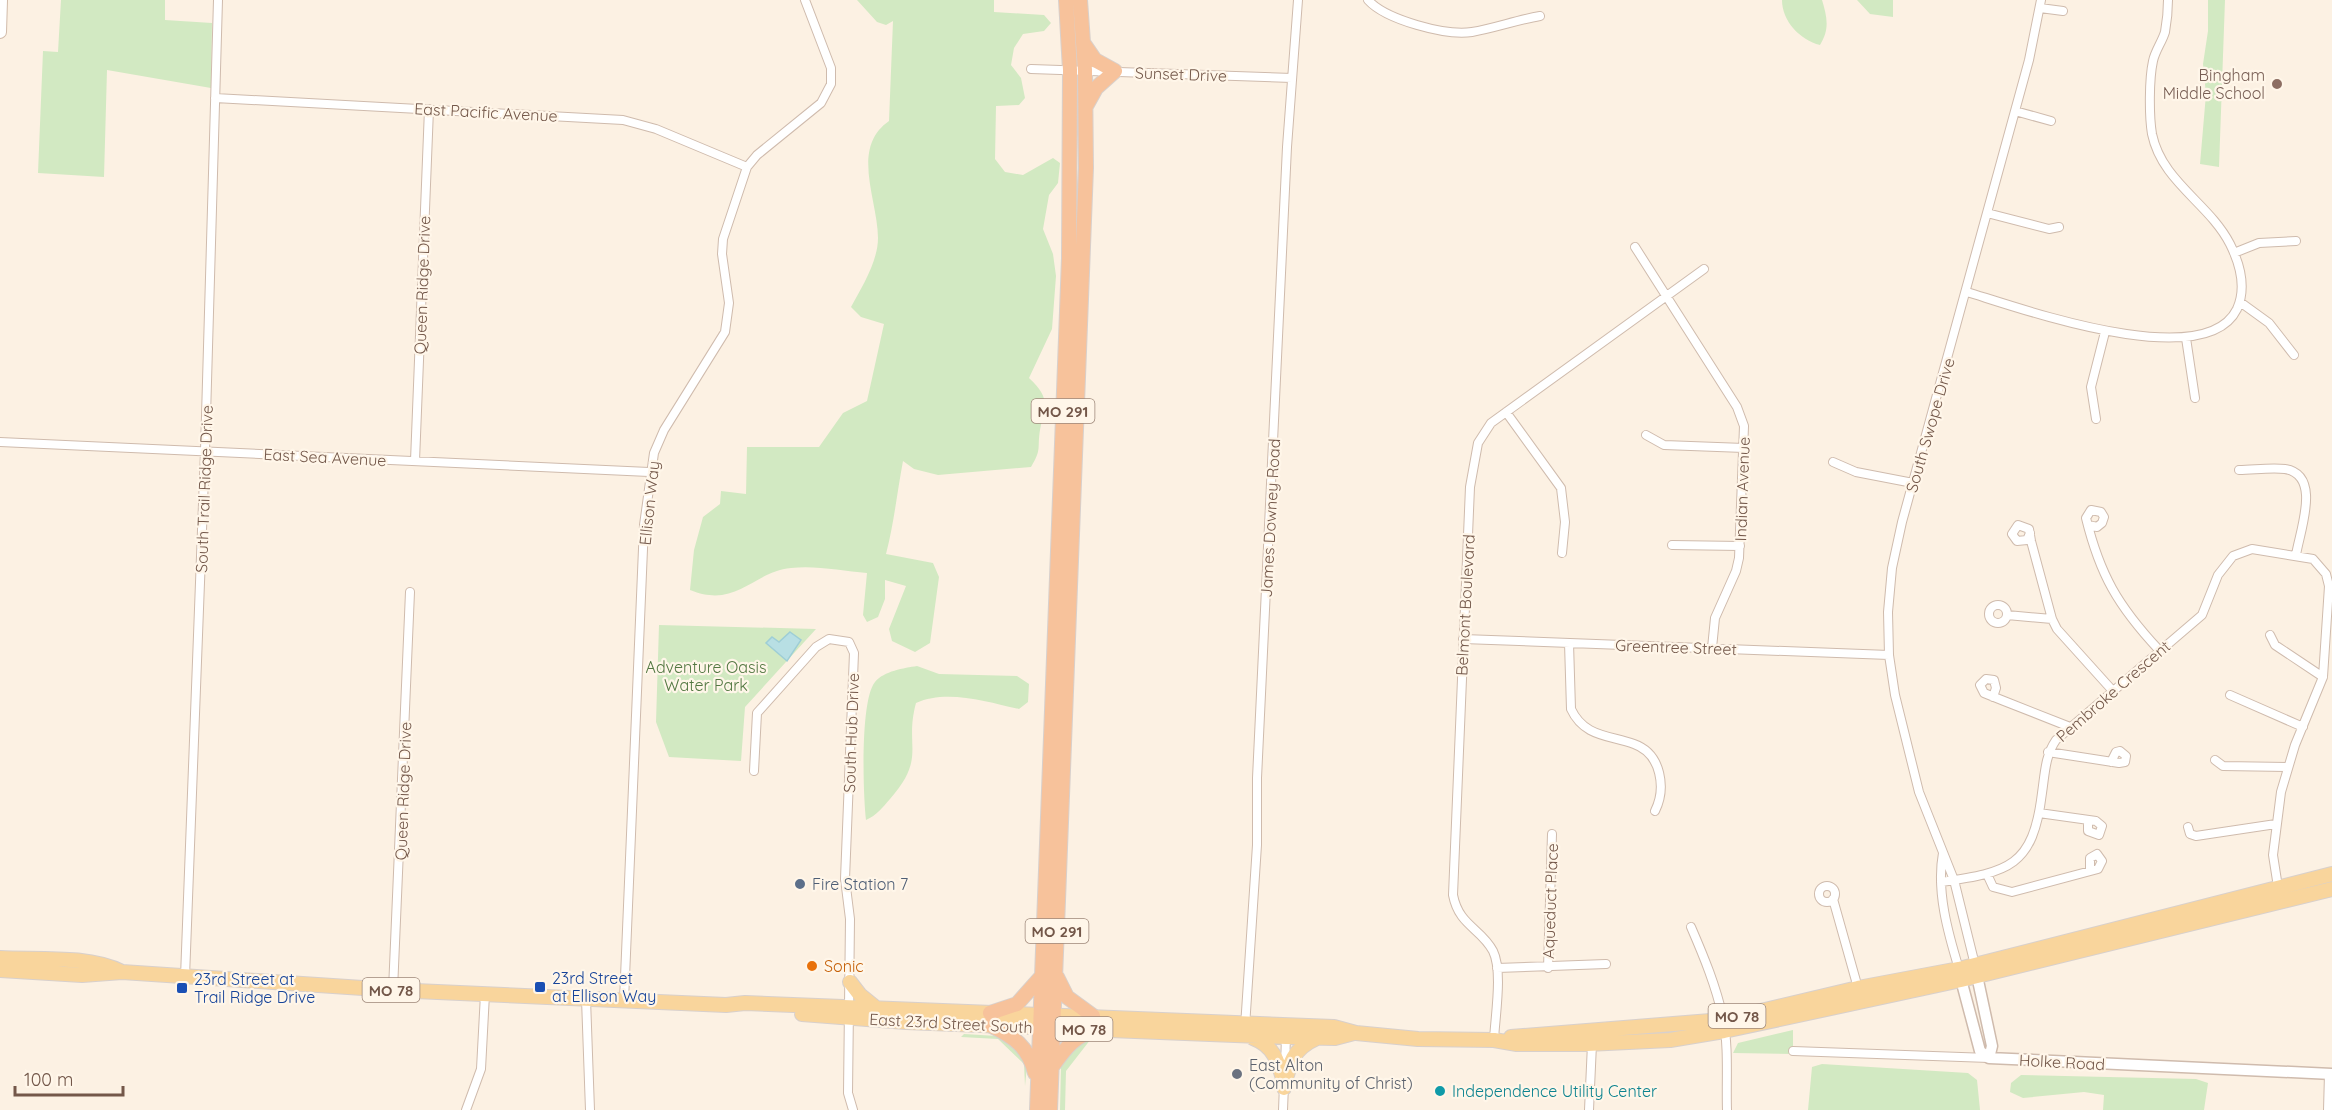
<svg xmlns="http://www.w3.org/2000/svg" width="2332" height="1110" font-family="Quicksand,sans-serif">
<style>
.green{fill:#d2e9c2}
.water{fill:#b8dfe4;stroke:#9eced6;stroke-width:1.5}
.lines{fill:none;stroke-linecap:round;stroke-linejoin:round}
.minor-casing{stroke:#cfbbad;stroke-width:10}
.tertiary-casing{stroke:#cfbbad;stroke-width:13}
.secondary-casing{stroke:#d1bbaa;stroke-width:14}
.primary-casing{stroke:#d8d0cc;stroke-width:16}
.trunk-casing{stroke:#d8d0cc;stroke-width:16}
.minor{stroke:#fff;stroke-width:8}
.tertiary{stroke:#fff;stroke-width:10}
.secondary{stroke:#fff;stroke-width:12}
.primary{stroke:#f9d59c;stroke-width:14}
.trunk{stroke:#f7c29b;stroke-width:14}
.education-dot{fill:#8d6e63;stroke:#fff6e9;stroke-width:2}
.service-dot{fill:#5c6f8a;stroke:#fff6e9;stroke-width:2}
.food-dot{fill:#e8710a;stroke:#fff6e9;stroke-width:2}
.transit-dot{fill:#1a4fb4;stroke:#fff6e9;stroke-width:2}
.worship-dot{fill:#6b7280;stroke:#fff6e9;stroke-width:2}
.culture-dot{fill:#0f9aa8;stroke:#fff6e9;stroke-width:2}
.labels{text-anchor:middle;dominant-baseline:central;stroke-width:4.5;stroke-linejoin:round;paint-order:stroke}
.shield{fill:#fff6e9;stroke:#9d8779;stroke-width:1.5}
.shield-label{font-size:15px;font-weight:bold;fill:#735749}
.street-label{font-size:16px;fill:#735749;stroke:#fff6e9}
.education-label{font-size:16px;fill:#785e54;stroke:#fff6e9;text-anchor:end}
.park-label{font-size:16px;fill:#537842;stroke:#fff6e9}
.service-label{font-size:16px;fill:#4e5e75;stroke:#fff6e9;text-anchor:start}
.food-label{font-size:16px;fill:#c56008;stroke:#fff6e9;text-anchor:start}
.transit-label{font-size:16px;fill:#164399;stroke:#fff6e9;text-anchor:start}
.worship-label{font-size:16px;fill:#5b616d;stroke:#fff6e9;text-anchor:start}
.culture-label{font-size:16px;fill:#0d838f;stroke:#fff6e9;text-anchor:start}
</style>
<rect width="100%" height="100%" fill="#fcf1e3"/>
<path class="green" d="M 61,0 L 165,0 L 165,20 L 212,23 L 211,88 L 107,70 L 104,177 L 38,173 L 43,51 L 58,52 Z
M 857,0 L 994,0 L 994,12 L 1044,15 L 1051,23 L 1044,31 L 1023,34 L 1014,48 L 1011,65 L 1021,78 L 1025,98 L 1019,105 L 996,106 L 995,159 L 1005,172 L 1023,175 L 1053,158 L 1060,163 L 1058,183 L 1049,195 L 1043,229 L 1053,254 L 1056,276 L 1052,329 L 1029,378 C 1051,399 1045,404 1040,430 C 1037,449 1042,449 1031,467 L 938,475 L 914,469 L 903,461 C 897,493 894,523 886,554 L 933,563 L 939,577 L 930,643 L 915,652 L 892,641 L 889,629 L 906,586 L 885,580 L 885,599 L 878,617 L 867,622 L 863,615 L 867,573 C 843,571 815,565 791,568 C 752,572 737,609 690,590 L 694,550 L 703,517 L 720,504 L 721,491 L 746,494 L 747,447 L 819,447 L 843,413 L 867,401 L 884,324 L 861,317 L 851,307 C 862,287 878,261 878,238 C 878,200 850,148 889,121 L 893,21 L 886,25 L 877,22 Z
M 1782,0 L 1822,0 C 1827,17 1830,29 1820,45 C 1800,40 1782,21 1782,0 Z
M 1857,0 L 1893,0 L 1893,17 L 1870,14 Z
M 2208,0 L 2225,0 L 2219,167 L 2200,164 L 2206,94 L 2203,64 L 2208,31 Z
M 659,625 L 816,629 L 745,707 L 741,761 L 669,757 L 656,722 Z
M 917,666 L 939,674 L 1017,676 L 1029,684 L 1028,702 L 1019,709 C 987,702 947,689 916,703 C 904,747 927,757 890,799 C 882,808 877,815 866,820 C 863,794 860,700 875,682 C 884,671 904,668 917,666 Z
M 1793,1030 L 1793,1054 L 1733,1053 L 1738,1043 Z
M 964,1034 L 997,1036 L 1012,1040 L 1027,1066 L 1025,1086 L 1024,1064 L 998,1039 L 961,1037 Z
M 1094,1035 L 1066,1071 L 1065,1110 L 1060,1110 L 1061,1066 L 1064,1054 Z
M 1822,1064 L 1968,1073 L 1977,1080 L 1980,1110 L 1808,1110 L 1812,1067 Z
M 2021,1075 L 2196,1079 L 2208,1083 L 2204,1110 L 2103,1110 L 2104,1095 L 2084,1092 L 2023,1098 L 2010,1092 L 2011,1083 Z"/>
<path class="water" d="M 790,632 L 801,640 L 787,661 L 766,643 L 772,637 L 779,642 Z"/>
<g class="lines">
<defs>
<path id="minor" d="M 1368,0 C 1386,20 1446,36 1472,32 C 1495,28 1517,20 1540,16
M 2040,8 L 2063,11
M 1031,69 L 1292,78
M 215,98 L 623,120 L 656,129 L 747,167
M 2015,111 L 2051,121
M 1987,213 L 2049,229 L 2059,227
M 1635,247 L 1737,407 L 1744,426 L 1739,558 L 1736,571 L 1715,618 L 1712,648
M 2234,253 L 2259,243 L 2296,241
M 1967,292 C 2020,308 2205,375 2237,309 C 2247,287 2240,264 2230,244 C 2209,203 2162,182 2152,134 C 2149,116 2149,79 2153,61 C 2155,51 2162,42 2165,32 C 2167,21 2168,11 2168,0
M 2240,302 L 2269,323 L 2294,355
M 2186,338 L 2195,398
M 1506,412 L 1561,488 L 1565,522 L 1562,553
M 2096,419 L 2091,387 L 2105,332
M 1646,435 L 1664,445 L 1744,448
M 0,442 L 649,472
M 415,461 L 429,109
M 1833,462 L 1856,472 L 1913,483
M 2239,470 C 2253,470 2271,467 2285,469 C 2322,475 2300,530 2296,555
M 2089,525 L 2097,527 L 2102,523 L 2104,517 L 2101,512 L 2091,510 L 2086,518 C 2100,575 2118,606 2159,650
M 2030,533 L 2027,540 L 2017,541 L 2012,534 L 2018,525 L 2029,529 L 2031,541 L 2052,619 L 2057,629 L 2112,690
M 1672,545 L 1740,546
M1989 614a9 9 0 1 1 18 0a9 9 0 1 1-18 0Z
M 2007,615 L 2052,619
M 2270,635 L 2275,645 L 2323,677
M 1463,639 L 1889,655
M 1569,643 L 1571,709 C 1584,737 1609,735 1634,744 C 1662,754 1666,789 1655,811
M 2230,695 L 2303,727
M 1993,697 L 1996,688 L 1994,680 L 1986,679 L 1980,685 L 1984,693 L 2004,701 L 2070,727
M 2048,752 L 2119,763 L 2125,762 L 2126,756 L 2120,751 L 2116,752 L 2111,762
M 2215,760 L 2223,766 L 2287,767
M 754,771 L 757,713 L 816,647 L 829,639 L 849,642 L 854,653 L 845,879 L 850,919 L 848,1093 L 853,1110
M 2039,813 L 2096,821 L 2102,826 L 2099,835 L 2088,831 L 2088,820
M 2188,827 L 2190,834 L 2196,836 L 2276,824
M 1943,853 C 1936,891 1948,933 1959,969
M 1987,874 L 1993,887 L 2012,892 L 2098,869 L 2102,861 L 2097,854 L 2090,858 L 2090,870
M 1941,882 C 2009,872 2033,867 2042,793 C 2045,773 2045,756 2056,740 L 2202,615 L 2218,575 L 2233,556 L 2252,549 L 2313,559 L 2326,574 L 2329,586 L 2323,677 L 2295,745 L 2281,792 L 2273,855 L 2278,887
M1819 894a8 8 0 1 1 16 0a8 8 0 1 1-16 0Z
M 1833,899 L 1858,988
M 1691,927 C 1704,957 1716,986 1723,1018 C 1729,1048 1726,1080 1727,1110
M 1975,965 L 1954,880 L 1919,792 L 1895,695 L 1889,655 L 1888,612 L 1892,568 L 1902,522 L 2029,60 L 2041,0
M 1497,968 L 1606,964
M 1548,968 L 1552,834
M 185,977 L 205,451 L 218,0
M 393,990 L 410,592
M 586,999 L 590,1110
M 624,1001 L 644,525 L 654,453 L 664,430 L 725,332 L 729,303 L 722,254 L 723,239 L 747,167 L 757,155 L 821,103 L 831,84 L 831,68 L 805,0
M 1245,1027 L 1257,845 L 1257,778 L 1287,147 L 1298,0
M 1494,1040 C 1495,1017 1503,971 1493,951 C 1481,928 1459,926 1453,895 L 1470,487 L 1478,443 L 1491,423 L 1704,269
M 1793,1051 L 1989,1058
M 1285,1070 L 1286,1034
M 466,1110 L 481,1069 L 485,994
M 1283,1110 L 1284,1085
M 1589,1110 L 1592,1044
M 2328,1110 L 2329,1074"/>
<path id="tertiary" d="M 1976,971 L 1992,1046 L 1989,1058
M 1959,972 L 1980,1051 L 1989,1058
M 1989,1058 L 2332,1074"/>
<path id="secondary" d="M 0,32 L 1,0"/>
<path id="primary" d="M 0,958 C 38,960 88,955 122,972
M 0,970 L 82,975 L 122,972 L 393,990 L 726,1005 L 745,1003 L 1334,1027 L 1356,1033 L 1418,1039 L 1494,1040 L 1517,1044 L 1587,1044 L 1670,1040 L 1724,1031 L 1961,980 L 2332,889
M 850,982 L 860,995 L 876,1008
M 802,1014 L 906,1022 L 1286,1037 L 1335,1038 L 1354,1033
M 1511,1037 L 1723,1020 L 1858,988 L 1959,969 L 2332,874
M 1253,1038 C 1274,1046 1278,1061 1284,1082
M 1284,1088 C 1289,1064 1292,1049 1317,1038"/>
<path id="trunk" d="M 1084,44 L 1095,60 L 1115,71 L 1096,88 L 1086,106
M 1057,977 L 1067,997 L 1093,1016
M 990,1013 L 1017,1004 L 1041,977
M 990,1025 C 1014,1037 1028,1046 1035,1073
M 1052,1067 C 1066,1047 1075,1035 1099,1029
M 1037,1110 L 1069,258 L 1070,70 L 1066,0
M 1050,1110 L 1086,168 L 1085,70 L 1080,0"/>
</defs>
<use href="#minor" class="minor-casing"/>
<use href="#tertiary" class="tertiary-casing"/>
<use href="#secondary" class="secondary-casing"/>
<use href="#primary" class="primary-casing"/>
<use href="#trunk" class="trunk-casing"/>
<use href="#minor" class="minor"/>
<use href="#tertiary" class="tertiary"/>
<use href="#secondary" class="secondary"/>
<use href="#primary" class="primary"/>
<use href="#trunk" class="trunk"/>
</g>
<circle class="education-dot" cx="2277" cy="84" r="6"/>
<circle class="service-dot" cx="800" cy="884" r="6"/>
<circle class="food-dot" cx="812" cy="966" r="6"/>
<g class="transit-dot">
<rect x="534" y="981" width="12" height="12" rx="3"/>
<rect x="176" y="982" width="12" height="12" rx="3"/>
</g>
<circle class="worship-dot" cx="1237" cy="1074" r="6"/>
<circle class="culture-dot" cx="1440" cy="1091" r="6"/>
<g class="labels">
<g class="shield">
<rect x="1031.5" y="399" width="63" height="24" rx="4.5"/>
<rect x="1025.5" y="919" width="63" height="24" rx="4.5"/>
<rect x="362.5" y="978" width="57" height="24" rx="4.5"/>
<rect x="1708.5" y="1004" width="57" height="24" rx="4.5"/>
<rect x="1055.5" y="1017" width="57" height="24" rx="4.5"/>
</g>
<g class="shield-label">
<text x="1063" y="411">MO 291</text>
<text x="1057" y="931">MO 291</text>
<text x="391" y="990">MO 78</text>
<text x="1737" y="1016">MO 78</text>
<text x="1084" y="1029">MO 78</text>
</g>
<g class="street-label">
<text transform="translate(1181 74) rotate(2)">Sunset Drive</text>
<text transform="translate(486 112) rotate(3)">East Pacific Avenue</text>
<text transform="translate(422 285) rotate(-88)">Queen Ridge Drive</text>
<text transform="translate(1930 425) rotate(-74)">South Swope Drive</text>
<text transform="translate(325 457) rotate(3)">East Sea Avenue</text>
<text transform="translate(204 489) rotate(-88)">South Trail Ridge Drive</text>
<text transform="translate(1742 489) rotate(-88)">Indian Avenue</text>
<text transform="translate(649 503) rotate(-84)">Ellison Way</text>
<text transform="translate(1270 518) rotate(-87)">James Downey Road</text>
<text transform="translate(1465 605) rotate(-87)">Belmont Boulevard</text>
<text transform="translate(1676 647) rotate(2)">Greentree Street</text>
<text transform="translate(2113 691) rotate(-41)">Pembroke Crescent</text>
<text transform="translate(851 733) rotate(-88)">South Hub Drive</text>
<text transform="translate(403 791) rotate(-88)">Queen Ridge Drive</text>
<text transform="translate(1550 901) rotate(-88)">Aqueduct Place</text>
<text transform="translate(951 1023) rotate(3)">East 23rd Street South</text>
<text transform="translate(2062 1062) rotate(3)">Holke Road</text>
</g>
<g class="education-label">
<text x="2265" y="75">Bingham<tspan x="2265" dy="18">Middle School</tspan></text>
</g>
<g class="park-label">
<text x="706" y="667">Adventure Oasis<tspan x="706" dy="18">Water Park</tspan></text>
</g>
<g class="service-label">
<text x="812" y="884">Fire Station 7</text>
</g>
<g class="food-label">
<text x="824" y="966">Sonic</text>
</g>
<g class="transit-label">
<text x="552" y="978">23rd Street<tspan x="552" dy="18">at Ellison Way</tspan></text>
<text x="194" y="979">23rd Street at<tspan x="194" dy="18">Trail Ridge Drive</tspan></text>
</g>
<g class="worship-label">
<text x="1249" y="1065">East Alton<tspan x="1249" dy="18">(Community of Christ)</tspan></text>
</g>
<g class="culture-label">
<text x="1452" y="1091">Independence Utility Center</text>
</g>
</g>
<path d="M15 1086v9h108v-9" fill="none" stroke="#735749" stroke-width="3"/>
<text x="24" y="1086" font-size="18" fill="#735749" stroke="#fff6e9" stroke-width="4.5" paint-order="stroke">100 m</text>
</svg>
